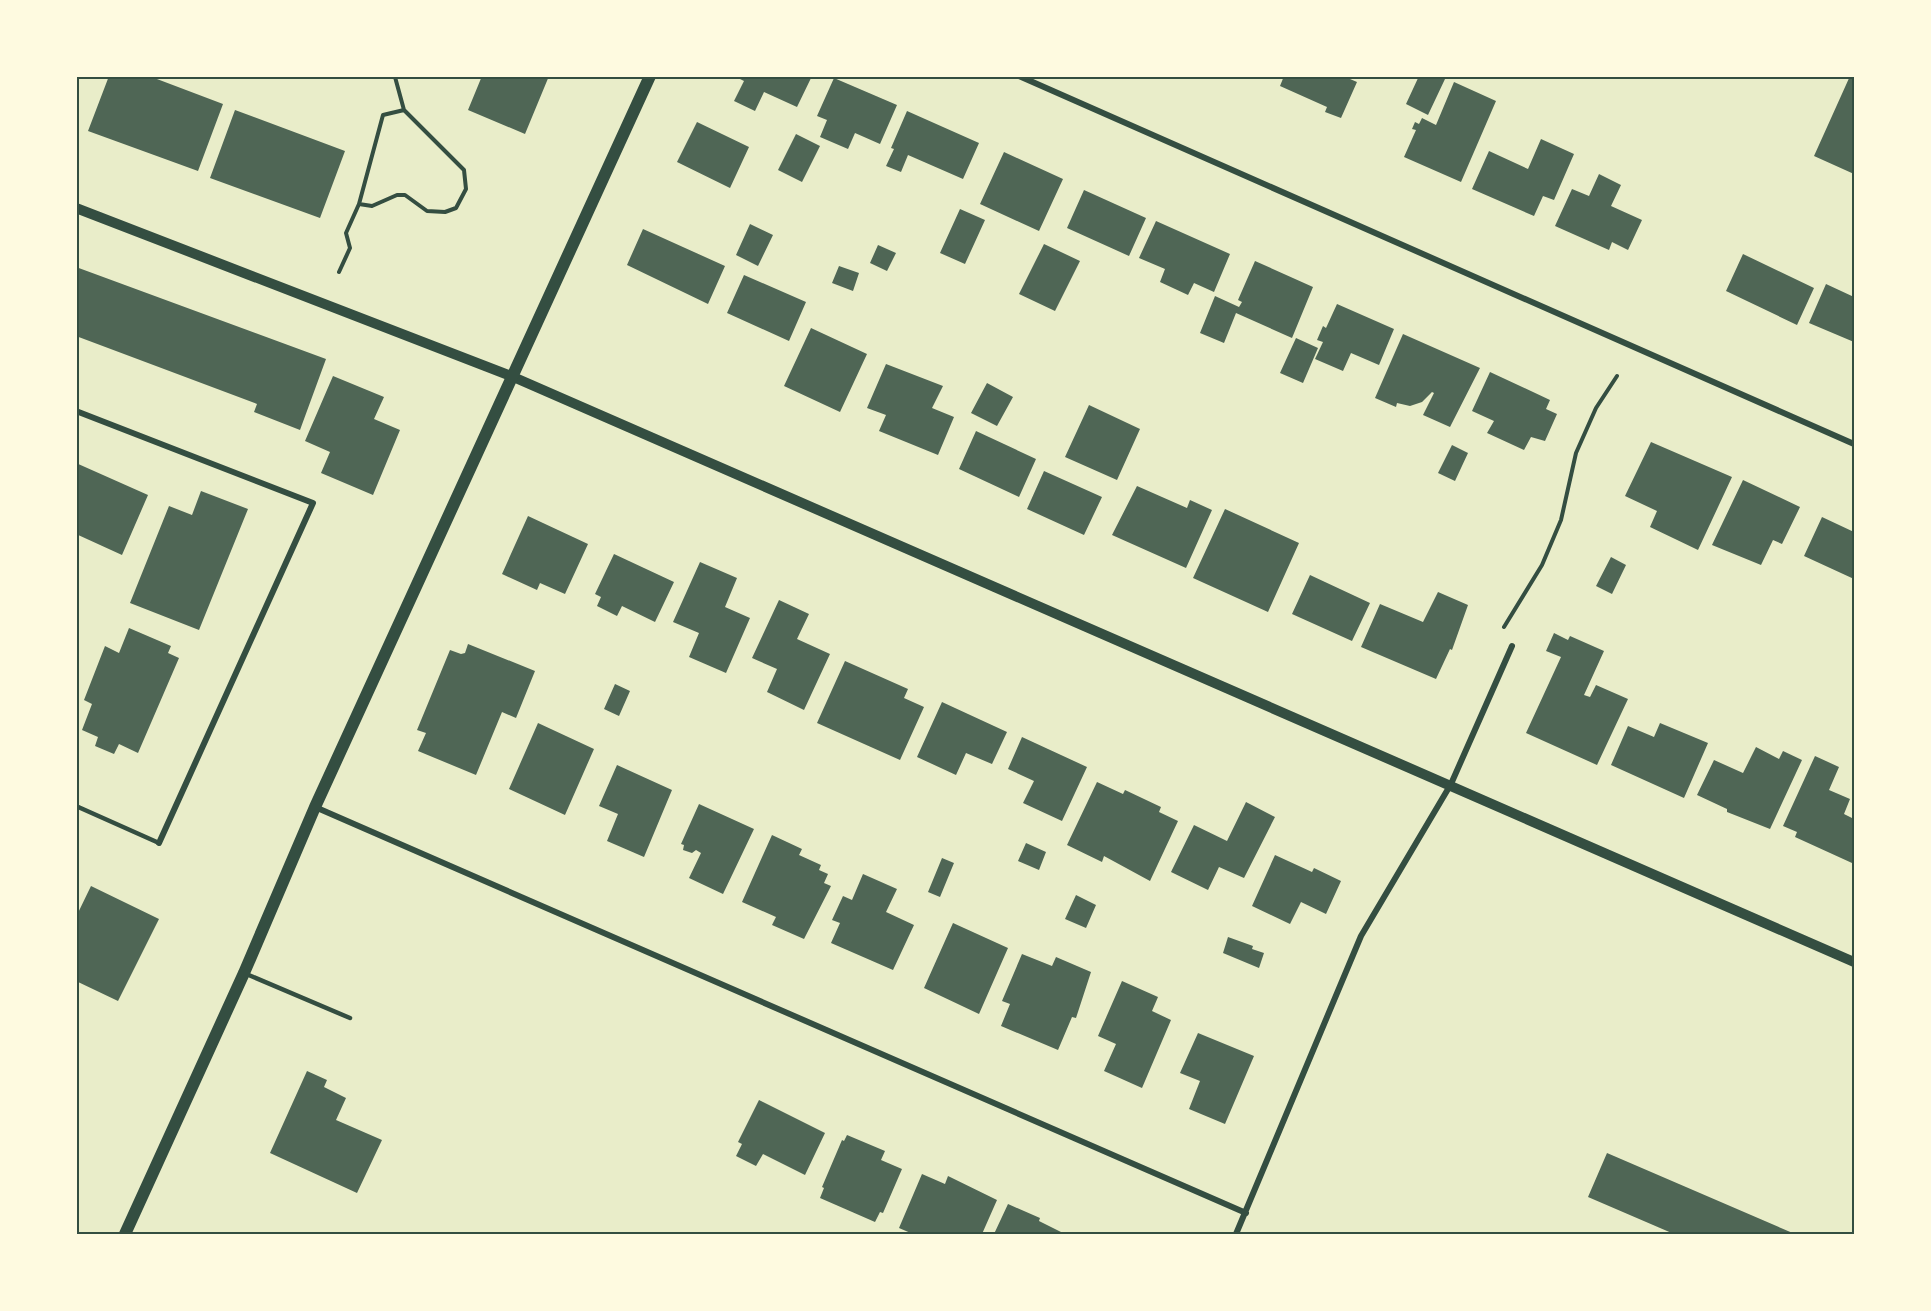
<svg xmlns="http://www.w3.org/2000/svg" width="1931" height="1311" font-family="'DejaVu Sans',sans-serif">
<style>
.building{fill:#4f6655}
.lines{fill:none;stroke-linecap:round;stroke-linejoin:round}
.path{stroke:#344e41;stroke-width:4}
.service{stroke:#344e41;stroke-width:4.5}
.minor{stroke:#344e41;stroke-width:6}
.tertiary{stroke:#344e41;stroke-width:10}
.secondary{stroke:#344e41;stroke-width:12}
.neatline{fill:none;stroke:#344e41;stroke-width:2}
</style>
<rect width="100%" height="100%" fill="#e9edc9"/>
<path class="building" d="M 109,76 L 149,76 L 223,104 L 198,171 L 88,131 Z
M 482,76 L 549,76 L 525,134 L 468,110 Z
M 734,76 L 812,76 L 797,107 L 764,92 L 755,111 L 734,101 L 744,81 Z
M 1284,76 L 1343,76 L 1357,82 L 1341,118 L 1325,112 L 1327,107 L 1280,86 Z
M 1419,76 L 1445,79 L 1428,115 L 1406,104 Z
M 1850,76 L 1854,78 L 1854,174 L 1814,156 Z
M 834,78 L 897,105 L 880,144 L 855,133 L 848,149 L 820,137 L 827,120 L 817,116 Z
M 1454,82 L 1496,101 L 1461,182 L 1404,157 L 1416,130 L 1412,129 L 1415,122 L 1419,124 L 1422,118 L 1436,125 Z
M 235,110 L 345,151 L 320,218 L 210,178 Z
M 907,111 L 979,143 L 963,179 L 908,155 L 901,172 L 886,166 L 894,149 L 891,148 Z
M 697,122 L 749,147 L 730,188 L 677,162 Z
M 796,134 L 820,146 L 802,182 L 778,170 Z
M 1541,139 L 1574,154 L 1554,200 L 1543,196 L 1534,216 L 1472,189 L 1489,151 L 1528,169 Z
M 1004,152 L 1063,179 L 1039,231 L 980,204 Z
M 1599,174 L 1621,185 L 1611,206 L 1642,220 L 1628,250 L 1612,242 L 1609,250 L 1555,226 L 1572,189 L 1589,196 Z
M 1084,190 L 1146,218 L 1129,256 L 1067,228 Z
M 960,209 L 985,220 L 965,264 L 940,253 Z
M 1156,221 L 1230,254 L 1214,292 L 1194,283 L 1188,295 L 1160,282 L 1165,269 L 1139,258 Z
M 750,224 L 773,235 L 758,266 L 736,255 Z
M 643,229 L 725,266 L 708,304 L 627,265 Z
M 1044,244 L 1080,261 L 1055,311 L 1019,294 Z
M 878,245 L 896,253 L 887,271 L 870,263 Z
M 1743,254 L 1814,288 L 1797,325 L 1726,291 Z
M 1255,261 L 1313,287 L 1292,338 L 1236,313 L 1224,343 L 1200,333 L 1215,296 L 1239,307 L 1242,302 L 1238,300 Z
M 839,266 L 859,273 L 853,291 L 832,283 Z
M 76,267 L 326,359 L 300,430 L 254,412 L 257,404 L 76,336 Z
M 744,275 L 806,302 L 789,341 L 727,313 Z
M 1826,284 L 1854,297 L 1854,342 L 1809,323 Z
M 1337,304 L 1394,329 L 1379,365 L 1351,353 L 1343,371 L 1315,359 L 1323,342 L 1317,340 L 1323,326 L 1326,328 Z
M 811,328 L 867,354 L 840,412 L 784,386 Z
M 1403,334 L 1480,368 L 1450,427 L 1423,415 L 1434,393 L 1432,392 L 1422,402 L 1410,406 L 1397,403 L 1396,407 L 1375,398 Z
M 1296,338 L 1318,348 L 1303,383 L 1280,373 Z
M 886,364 L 943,386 L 932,408 L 954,417 L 938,455 L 879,431 L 886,415 L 867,408 Z
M 1490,372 L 1550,400 L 1546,409 L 1557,414 L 1545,441 L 1531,437 L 1524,450 L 1487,433 L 1494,421 L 1472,411 Z
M 333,376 L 384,397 L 374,419 L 400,430 L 373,495 L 321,473 L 330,452 L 305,441 Z
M 987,383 L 1013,397 L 997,426 L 971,413 Z
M 1089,405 L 1140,429 L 1117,480 L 1065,457 Z
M 976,431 L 1036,459 L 1019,497 L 959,469 Z
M 1651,442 L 1732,477 L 1698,550 L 1650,527 L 1657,511 L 1625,496 Z
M 1452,445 L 1468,453 L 1455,481 L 1438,473 Z
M 76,463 L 148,495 L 122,555 L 76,534 Z
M 1044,471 L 1102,497 L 1084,535 L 1027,509 Z
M 1743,480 L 1800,507 L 1782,544 L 1773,540 L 1761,565 L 1712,545 Z
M 1137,486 L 1187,508 L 1190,500 L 1212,510 L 1186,568 L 1112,535 Z
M 201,491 L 248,509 L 199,630 L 130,603 L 169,506 L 192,515 Z
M 1225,509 L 1299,543 L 1268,612 L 1193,578 Z
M 528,516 L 588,544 L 565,594 L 540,583 L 537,590 L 502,574 Z
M 1822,517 L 1854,532 L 1854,579 L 1804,556 Z
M 614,554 L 674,582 L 655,622 L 622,606 L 617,616 L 597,606 L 601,597 L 595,594 Z
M 1611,557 L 1626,565 L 1612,594 L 1596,586 Z
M 700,562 L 737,578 L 725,607 L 750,618 L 726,673 L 689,657 L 699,633 L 673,622 Z
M 1310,575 L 1370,603 L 1352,641 L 1292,614 Z
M 1438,592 L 1468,605 L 1452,650 L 1450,649 L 1436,679 L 1361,647 L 1380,604 L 1423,622 Z
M 779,600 L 809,614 L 797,639 L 830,654 L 804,710 L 767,692 L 777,669 L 752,658 Z
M 129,628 L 171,646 L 168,653 L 179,658 L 138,753 L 119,744 L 114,754 L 95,746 L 98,737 L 82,730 L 92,704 L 84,700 L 105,646 L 119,653 Z
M 1554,633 L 1568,640 L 1570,636 L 1604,651 L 1584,695 L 1590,697 L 1596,685 L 1628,699 L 1597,765 L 1526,733 L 1561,657 L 1546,651 Z
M 468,644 L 535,671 L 516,718 L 502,712 L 476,775 L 418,751 L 426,733 L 417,730 L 450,650 L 461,654 L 465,653 Z
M 845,661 L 908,689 L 904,698 L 924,707 L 900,760 L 817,723 Z
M 615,684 L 630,691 L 619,716 L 604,709 Z
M 942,702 L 1007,732 L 992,764 L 966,753 L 956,775 L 917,757 Z
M 538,723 L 594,749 L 565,815 L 509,789 Z
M 1660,723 L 1708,743 L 1684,798 L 1611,765 L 1628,726 L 1654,737 Z
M 1022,737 L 1087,767 L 1062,821 L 1023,803 L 1034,781 L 1008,769 Z
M 1756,747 L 1779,759 L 1783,751 L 1802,760 L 1770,829 L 1727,812 L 1727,809 L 1697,795 L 1714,760 L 1743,773 Z
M 1815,756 L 1839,767 L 1829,790 L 1850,799 L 1844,814 L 1854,819 L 1854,857 L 1852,863 L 1795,837 L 1797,832 L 1783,826 Z
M 617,765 L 672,790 L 644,857 L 607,841 L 618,814 L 599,806 Z
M 1097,782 L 1123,794 L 1125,790 L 1161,807 L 1159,812 L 1178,821 L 1150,881 L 1104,856 L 1102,862 L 1067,845 Z
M 1246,802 L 1275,817 L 1244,878 L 1219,867 L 1208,890 L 1171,872 L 1194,825 L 1227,841 Z
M 699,804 L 754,829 L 723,894 L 689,878 L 701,853 L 696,850 L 692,853 L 683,850 L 684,845 L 681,844 Z
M 772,835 L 802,849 L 799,855 L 821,865 L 819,870 L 828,874 L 824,883 L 831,886 L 804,939 L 772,925 L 776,917 L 742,902 Z
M 1026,843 L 1046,852 L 1039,870 L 1018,861 Z
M 1275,855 L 1312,872 L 1314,868 L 1341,881 L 1326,914 L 1301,902 L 1290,924 L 1252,906 Z
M 942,858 L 954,863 L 940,897 L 928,892 Z
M 863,874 L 897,889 L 886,912 L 914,925 L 893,970 L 831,943 L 840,923 L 832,920 L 843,896 L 852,900 Z
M 91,886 L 159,919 L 118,1001 L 76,981 L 76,917 Z
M 1076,895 L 1096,905 L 1086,928 L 1065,919 Z
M 953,923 L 1008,948 L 979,1014 L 924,988 Z
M 1228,937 L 1253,946 L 1252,949 L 1264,953 L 1259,968 L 1223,953 Z
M 1022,954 L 1052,966 L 1056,957 L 1091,972 L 1076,1018 L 1072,1017 L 1058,1050 L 1001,1026 L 1010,1004 L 1002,1001 Z
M 1122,981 L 1158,997 L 1152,1011 L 1171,1020 L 1142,1088 L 1104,1071 L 1116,1044 L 1098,1036 Z
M 1198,1033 L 1254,1056 L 1225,1124 L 1189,1109 L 1200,1081 L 1180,1073 Z
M 307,1071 L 327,1080 L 324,1087 L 346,1098 L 336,1120 L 382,1140 L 357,1193 L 270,1153 Z
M 759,1100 L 825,1133 L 805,1175 L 763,1154 L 756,1166 L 736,1156 L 742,1144 L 738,1142 Z
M 847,1135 L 885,1151 L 881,1160 L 902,1169 L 883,1213 L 880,1212 L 875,1222 L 820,1198 L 824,1188 L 822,1187 L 842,1140 L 844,1141 Z
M 1607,1153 L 1795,1234 L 1674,1234 L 1588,1197 Z
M 922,1174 L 945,1184 L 948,1176 L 997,1200 L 982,1234 L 913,1234 L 899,1228 Z
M 1008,1204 L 1040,1218 L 1039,1221 L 1065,1234 L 994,1234 Z"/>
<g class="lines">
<path class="path" d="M 359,204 L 372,206 L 397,195 L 405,195 L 427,211 L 445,212 L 456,208 L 466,189 L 464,170 L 404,110 L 395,77
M 339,272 L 350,248 L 346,233 L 359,204 L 383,115 L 404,110
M 1504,627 L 1542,565 L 1561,520 L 1576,453 L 1596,408 L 1617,376"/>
<path class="service" d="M 76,806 L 159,843
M 244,973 L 350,1018"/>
<path class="minor" d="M 1019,76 L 1854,444
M 76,411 L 313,503 L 159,843
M 315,807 L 1246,1213
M 1236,1234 L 1361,936 L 1451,784 L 1512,646"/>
<path class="tertiary" d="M 76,208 L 511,376 L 1854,962"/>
<path class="secondary" d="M 125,1234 L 244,973 L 315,807 L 650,76"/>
</g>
<rect width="1931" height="1311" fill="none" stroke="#fefae0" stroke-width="156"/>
<rect x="78" y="78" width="1775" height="1155" class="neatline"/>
</svg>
